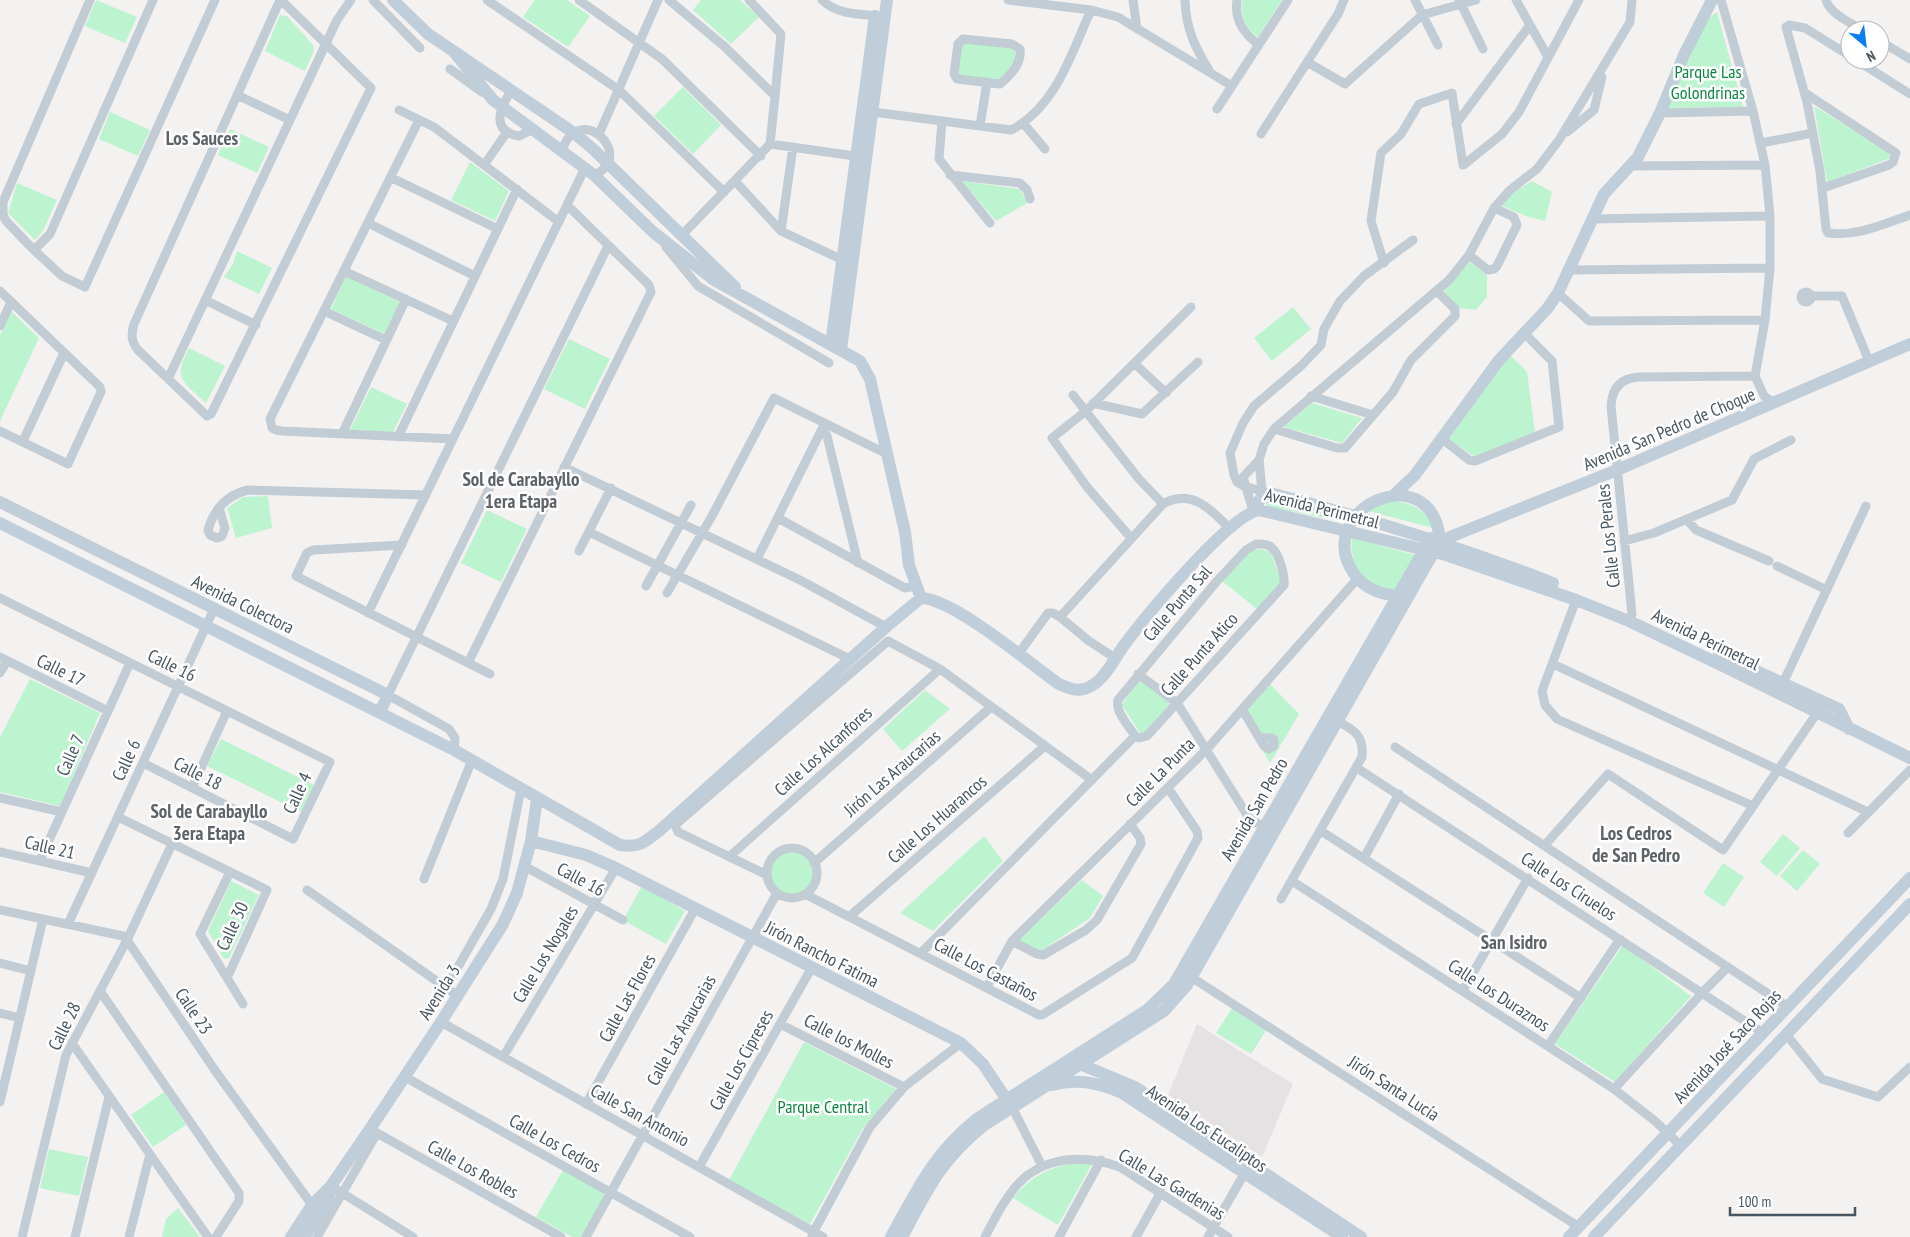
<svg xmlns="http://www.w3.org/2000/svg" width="1910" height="1237" font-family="'PT Sans Narrow',sans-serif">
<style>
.education{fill:#e5e2e3}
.green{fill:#bcf4cf}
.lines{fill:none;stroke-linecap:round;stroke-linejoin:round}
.street{stroke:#c1ccd4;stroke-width:9}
.secondary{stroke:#c0ced9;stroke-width:12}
.labels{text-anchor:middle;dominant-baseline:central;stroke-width:5;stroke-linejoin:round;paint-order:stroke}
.park-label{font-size:18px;fill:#0e8543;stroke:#fff}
.street-label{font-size:18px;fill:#475661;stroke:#fff}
.neighbourhood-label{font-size:19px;font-weight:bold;fill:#5d6267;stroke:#fff}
</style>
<rect width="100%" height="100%" fill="#f4f1f1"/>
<path class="education" d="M 1197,1024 L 1293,1084 L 1262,1157 L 1168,1095 Z"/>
<path class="green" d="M 96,0 L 137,17 L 125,43 L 85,26 Z
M 535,0 L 567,0 L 590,16 L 568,47 L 523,17 Z
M 701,0 L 740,0 L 759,17 L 731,44 L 693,10 Z
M 1242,0 L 1282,0 L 1258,37 C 1245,27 1240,17 1242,0 Z
M 1717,12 L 1743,107 L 1667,108 L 1704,26 L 1710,17 Z
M 280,15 L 287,16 L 313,45 L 314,51 L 305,71 L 265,51 Z
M 961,42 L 1014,48 L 1018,56 L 1007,72 L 998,80 L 958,75 Z
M 683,87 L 721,125 L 693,154 L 654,116 Z
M 1814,106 L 1888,152 L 1891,158 L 1827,182 Z
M 110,112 L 150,130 L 138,156 L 99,139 Z
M 230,129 L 269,147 L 257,173 L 218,155 Z
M 470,162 L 509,191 L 495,221 L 451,200 Z
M 962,181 L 1020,189 L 1027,203 L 996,221 Z
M 1532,181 L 1552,192 L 1545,221 L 1526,216 L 1502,206 L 1511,194 Z
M 17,183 L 57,200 L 43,231 L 35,240 L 8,213 Z
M 237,251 L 272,268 L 259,294 L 224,277 L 233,264 Z
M 1470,262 L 1487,275 L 1487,297 L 1476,310 L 1460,308 L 1444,291 Z
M 346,276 L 401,302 L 385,334 L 331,309 Z
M 1293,307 L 1311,329 L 1272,361 L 1254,338 Z
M 11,311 L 39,338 L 0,421 L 0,335 Z
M 569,339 L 610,359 L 585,409 L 544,389 Z
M 189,348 L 225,366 L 206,403 C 183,381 172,380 189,348 Z
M 1509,354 L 1527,372 L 1535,432 L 1475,457 L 1449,439 Z
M 371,387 L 407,404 L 393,432 L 350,430 Z
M 1312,403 L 1362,418 L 1342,443 L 1284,427 Z
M 268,496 L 272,528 L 236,538 L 227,508 L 243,497 Z
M 1269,499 L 1336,516 L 1338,521 L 1267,506 L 1266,503 Z
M 1394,501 C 1419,505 1422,510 1437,529 L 1368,511 L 1376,506 Z
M 487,510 L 527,529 L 501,582 L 461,563 Z
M 1352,538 L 1415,555 L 1395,590 C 1388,588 1378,587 1372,584 C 1357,575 1349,555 1352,538 Z
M 1258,549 L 1270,551 L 1282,582 L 1257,609 L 1222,581 L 1251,551 Z
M 1140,677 L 1170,704 L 1145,732 L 1140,733 L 1122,705 Z
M 30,679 L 100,713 L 60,806 L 0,792 L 0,737 Z
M 1269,683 L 1299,714 L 1270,763 L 1242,716 Z
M 925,690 L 950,709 L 902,751 L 883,729 Z
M 221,739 L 314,785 L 301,812 L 207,766 Z
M 1783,834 L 1800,848 L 1777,876 L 1760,862 Z
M 984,836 L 1003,861 L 933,931 L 900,913 Z
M 1803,850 L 1820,864 L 1797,891 L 1780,876 Z
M771 873a21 21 0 1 1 42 0a21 21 0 1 1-42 0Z
M 1723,863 L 1744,877 L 1724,907 L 1703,893 Z
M 1082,880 L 1103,896 L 1090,918 L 1041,951 L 1019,940 Z
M 231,881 L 259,895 L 229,958 L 224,959 L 208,931 Z
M 642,886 L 685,911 L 666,944 L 623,920 Z
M 1623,945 L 1691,996 L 1615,1082 L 1555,1044 Z
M 1232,1008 L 1267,1029 L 1251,1054 L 1216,1033 Z
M 804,1042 L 896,1089 L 863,1128 L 810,1224 L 729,1180 Z
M 164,1092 L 186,1125 L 153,1147 L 131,1115 Z
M 49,1149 L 88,1157 L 79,1196 L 40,1188 Z
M 1075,1163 L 1092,1164 L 1058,1225 L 1013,1198 C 1030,1177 1049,1167 1075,1163 Z
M 563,1170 L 606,1193 L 581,1237 L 572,1237 L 536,1217 Z
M 178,1208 L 200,1237 L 162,1237 L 166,1219 Z"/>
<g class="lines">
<path class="street" d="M 90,0 L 3,202 L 3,215 L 6,221 L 34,250 L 62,276 L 85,287 L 215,0
M 280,0 L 134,324 C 131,335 131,341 138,350 L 207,416 L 211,414 L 371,88 L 281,0
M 373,0 L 420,48
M 487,0 L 619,90 L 724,192
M 579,0 L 662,59 L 761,156
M 669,0 L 725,47 L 775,96 L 770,144 L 681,236
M 749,0 L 781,34 L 775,96
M 822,0 C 838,15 859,14 880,16
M 1008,0 L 1091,10 L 1118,17 L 1232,86
M 1133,0 L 1137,29
M 1185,0 C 1186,30 1195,47 1210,72
M 1237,0 C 1234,19 1244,34 1259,45
M 1415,0 L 1438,45
M 1459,0 L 1483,49
M 1516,0 L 1548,57
M 1721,0 L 1753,111 L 1765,165 L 1770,216 L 1770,268 L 1765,320 L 1755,376 L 1764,396 L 1774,403
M 1826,0 C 1830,14 1851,23 1862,30
M 963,39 L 1012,44 L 1020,49 C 1022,63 1010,76 1000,84 L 957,79 L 954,74 L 958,44 Z
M 1880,41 L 1910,59
M 1850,56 L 1805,28 L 1789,25 L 1786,27 L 1807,102 L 1820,171 L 1826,229 L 1828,233 C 1857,237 1883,224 1910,215
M 1856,60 L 1910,94
M 1307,62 L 1345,84 L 1422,15 L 1476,0
M 450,69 L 482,92
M 511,91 C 500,108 490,131 519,136 L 533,129
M 1805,93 L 1896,153 L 1893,162 L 1889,165 L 1823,188
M 237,95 L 290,120
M 1217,109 L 1288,0
M 399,110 L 434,127 L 559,222
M 873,112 L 1011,130 C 1056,107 1071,54 1091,10
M 1660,113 L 1753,111
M 419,120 L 270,419 L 272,428 L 276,430 L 282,431 L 453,439
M 942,121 L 939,159 L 990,223
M 1023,123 L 1045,149
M 1456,124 L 1530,25
M 980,126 L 987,82
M 1567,132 L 1594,110 L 1602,77
M 599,134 L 658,0
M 1261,134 L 1338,14 L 1344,0
M 1761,143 L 1813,133
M 770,144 L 862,157
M 562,151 C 578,99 638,156 594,175
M 484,165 L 507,132
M 1630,166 L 1765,165
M 950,175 L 1020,183 L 1027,190 L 1030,199
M 390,177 L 498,229
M 735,181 L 781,231 L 847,262
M 1591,219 L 1770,216
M 368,223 L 475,276
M 781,231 L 793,147
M 666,247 L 698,286 L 829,363
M 34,250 L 50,234 L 153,0
M 1469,255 L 1488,270 L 1494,269 L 1497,266 L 1517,225 L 1514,217 L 1494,208
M 1384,263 L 1371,221 L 1381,153 L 1401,134 L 1419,104 L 1452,93 L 1463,165 L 1466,163 L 1502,134 L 1519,112 L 1579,0
M 1569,270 L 1770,268
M 344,271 L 453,321
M 0,291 L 100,387 L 101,392 L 68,464 L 0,431
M1801 297a5 5 0 1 1 10 0a5 5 0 1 1-10 0Z
M 1558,293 L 1589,321 L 1765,320
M 1811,296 L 1842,296 L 1869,361
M 205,300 L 256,325
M 324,311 L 386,340
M 0,326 L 11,302
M 1134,363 L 1166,393
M 168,379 L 337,20 L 351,0
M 1073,395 L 1139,479 L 1163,504
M 1311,396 L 1373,415
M 1093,403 L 1142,414 L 1198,362
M 823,429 L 827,436 L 858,563
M 1274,429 L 1337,448 L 1345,448 L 1393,392 L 1411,360 L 1455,316 L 1455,309 L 1437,291
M 342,434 L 406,299
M 398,437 L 517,189
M 1441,438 L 1469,460 L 1475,461 L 1559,427 L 1552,361 L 1524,333
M 23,441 L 64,353
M 564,467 L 800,580 L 886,627
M 1262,491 L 1259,460 L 1264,444 L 1274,429 L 1449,280 L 1469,255 L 1494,208 L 1510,190 L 1537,169 L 1559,140 L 1630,22 L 1632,0
M 1266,492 L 1244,486 L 1237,482 L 1234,475 L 1230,453 L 1243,423 L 1254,406 L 1302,365 L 1321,345 L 1324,329 L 1340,301 L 1364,276 L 1413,240
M 219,508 L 225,528 L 222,536 L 217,538 L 210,535 L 208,530 C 214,509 227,495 248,490 L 426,495
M 1253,511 L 1243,477 L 1259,460
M 778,518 L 905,588 L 916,586
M 1686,519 L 1696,530 L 1769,561
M 589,532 L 850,659
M 1131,538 L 1087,487 L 1052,438 L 1086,411 L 1191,307
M 1624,541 L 1654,533 L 1732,500 L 1754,459 L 1791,440
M 1256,544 C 1261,544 1267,543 1271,547 C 1279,553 1285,575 1284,585 L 1147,736 L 1139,738 L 1135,736 C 1129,726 1115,712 1118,700 L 1217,581 L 1246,550 Z
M 402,545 L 313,550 L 307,553 L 296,576 L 490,674
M 579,551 L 611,488
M 757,559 L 825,423
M 1777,566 L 1827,590
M 646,586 L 691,505
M 667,593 L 712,516 L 774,398 L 887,454
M 0,598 L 330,762 L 293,839 L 143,763
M 1576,600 L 1542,691 L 1545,705 L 1557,719 L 1753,806
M 368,613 L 585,168
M 1060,617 L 1089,641 L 1115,658
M 1629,621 L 1632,614 L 1611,406 C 1612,388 1621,378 1639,377 L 1755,376
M 1022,649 L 1048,613 L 1053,613 L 1060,617 L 1163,504 C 1191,488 1211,509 1229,528
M 0,657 L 108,711
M 468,663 L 651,292 L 649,285 L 567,205
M 1553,664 L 1868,812
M 0,673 L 7,661
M 1138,674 L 1177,703 L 1249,818 L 1269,830
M 1783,683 L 1866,506
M 1242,709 L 1264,746 L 1269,749 L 1274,746 L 1274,740 L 1272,738 L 1260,738
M 1395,747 L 1788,1007
M 454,750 L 455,738 L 449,729 L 388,695 L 608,246
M 1357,768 L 1763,1033
M 192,788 L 227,711
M 0,798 L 62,812
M 118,817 L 267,890 L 228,976
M 1321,831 L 1581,998
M 1848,833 L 1910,770
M 1544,846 L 1608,774 L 1723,850 L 1817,713
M767 873a25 25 0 1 1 50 0a25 25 0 1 1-50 0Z
M 0,852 L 92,873
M 729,857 L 940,669
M 1364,858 L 1399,794
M 40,860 L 130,663
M 814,863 L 991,707
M 524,866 L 623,920
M 230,872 L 200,934 L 243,1004
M 767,875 L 678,832 L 675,825 L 888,641 L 940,669 L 1092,780
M 424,879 L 472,760
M 1292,881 L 1614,1089 L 1655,1121 L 1681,1146
M 307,890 L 458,996
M 805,894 L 1039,1015 L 1042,1015 L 1132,958 L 1198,838 L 1197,831 L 1168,788
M 1281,899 L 1362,757 C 1364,735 1354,730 1337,721
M 0,910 L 123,936 L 127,940 L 214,1069 L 312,1205
M 849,917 L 1045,746
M 68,924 L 214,609
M 1012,941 L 1037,954 L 1043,955 L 1086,930 L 1097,920 L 1141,844 L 1140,838 L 1130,824
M 921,953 L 1135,736
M 0,963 L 31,971
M 1191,977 L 1579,1227
M 987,987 L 1012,941 L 1207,749 L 1358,578
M 446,988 L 491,909 L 503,879 L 521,789
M 1463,990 L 1528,878
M 100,991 L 239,1193 L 239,1201 L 216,1237
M 0,1013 L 20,1018
M 441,1022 L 823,1237
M 780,1024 L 904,1087
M 1786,1034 L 1822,1079 L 1878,1097 L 1910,1067
M 72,1043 L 208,1237
M 1548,1046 L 1620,939
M 503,1057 L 616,868
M 405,1077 L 690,1237
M 1614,1089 L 1702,993 L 1728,967
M 0,1102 L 43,919
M 586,1104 L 695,909
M 1012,1107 L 1042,1166
M 370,1129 L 561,1237
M 699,1167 L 811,969
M 331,1186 L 413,1237
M 812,1235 L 870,1127 L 904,1087 L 961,1043
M 22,1237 L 66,1055 L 127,940 L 172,844
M 75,1237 L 109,1097
M 129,1237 L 150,1154
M 317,1237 L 377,1133
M 586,1237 L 777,893
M 985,1237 C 992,1224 999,1209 1008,1197 C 1033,1157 1079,1152 1120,1167 L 1228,1237
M 1059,1237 L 1101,1160
M 1136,1237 L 1161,1192
M 1208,1237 L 1244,1174"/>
<path class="secondary" d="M 393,0 L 428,34 L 574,133 L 593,149 L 735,287
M 454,52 L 493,100 L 594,175 L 653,232 L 714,280 L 860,361 L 870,379 L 905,532 L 909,565 L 921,598
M 831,344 L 875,16
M 841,350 L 887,0
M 1394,495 L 1415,475 L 1499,360 L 1547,309 L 1558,293 L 1604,194 L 1638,157 L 1660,113 L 1684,55 L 1712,0
M 0,502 L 388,695 L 380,712
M 1253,511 L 1261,498 L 1274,494 C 1371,519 1460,547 1553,583
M 0,523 L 454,750 L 620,845 C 639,848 645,842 659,831 L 886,627 L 921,598 C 954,599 1029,663 1059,684 C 1070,689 1080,693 1091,686 C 1106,678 1115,657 1125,644 C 1145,617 1229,515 1259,510 L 1446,555 L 1576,600 L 1629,621 L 1719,664 L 1910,758
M 1440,541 L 1617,470 L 1910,344
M 1402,595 C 1384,596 1366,590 1355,575 C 1308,509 1433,453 1440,541
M 1719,654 L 1839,709 L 1849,729
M 531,841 L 586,855 L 616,868 L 961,1043 L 983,1064 L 1011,1106
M 1075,1062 L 1135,1087 L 1361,1237
M 1052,1085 C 1078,1078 1099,1083 1122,1093 L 1342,1237
M 291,1237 L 312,1205 L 331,1186 L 370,1129 L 441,1022 L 503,924 L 517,893 L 531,841 L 537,799
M 304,1237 L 328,1201 L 331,1187
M 891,1237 C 918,1188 933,1154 978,1118 L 1147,1010 L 1174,984 L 1431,538
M 902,1237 C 928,1189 940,1161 983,1126 L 1164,1011 L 1187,985 L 1440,541
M 1569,1237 L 1910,878
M 1594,1237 L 1910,904"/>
</g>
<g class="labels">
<g class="park-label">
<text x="1708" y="71">Parque Las<tspan x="1708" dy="21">Golondrinas</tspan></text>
<text x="823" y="1106">Parque Central</text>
</g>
<g class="street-label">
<text transform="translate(1669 429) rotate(-23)">Avenida San Pedro de Choque</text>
<text transform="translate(1322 508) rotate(14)">Avenida Perimetral</text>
<text transform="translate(1608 536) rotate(-96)">Calle Los Perales</text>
<text transform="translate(1177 603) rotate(-49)">Calle Punta Sal</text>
<text transform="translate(243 604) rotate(26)">Avenida Colectora</text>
<text transform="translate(1706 639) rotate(26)">Avenida Perimetral</text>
<text transform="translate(1199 654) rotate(-48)">Calle Punta Atico</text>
<text transform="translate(172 665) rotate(26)">Calle 16</text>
<text transform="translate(61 670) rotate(26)">Calle 17</text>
<text transform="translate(823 751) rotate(-42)">Calle Los Alcanfores</text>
<text transform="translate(70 755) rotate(-66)">Calle 7</text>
<text transform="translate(126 760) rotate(-65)">Calle 6</text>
<text transform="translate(1160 772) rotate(-45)">Calle La Punta</text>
<text transform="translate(198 773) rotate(27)">Calle 18</text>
<text transform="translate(892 773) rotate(-41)">Jirón Las Araucarias</text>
<text transform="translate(297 793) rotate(-65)">Calle 4</text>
<text transform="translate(1254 809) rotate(-60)">Avenida San Pedro</text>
<text transform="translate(937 819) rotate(-41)">Calle Los Huarancos</text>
<text transform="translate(50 847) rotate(13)">Calle 21</text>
<text transform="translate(581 879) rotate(28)">Calle 16</text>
<text transform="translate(1569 886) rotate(33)">Calle Los Ciruelos</text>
<text transform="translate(232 926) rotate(-65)">Calle 30</text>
<text transform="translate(545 954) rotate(-59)">Calle Los Nogales</text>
<text transform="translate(822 954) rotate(27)">Jirón Rancho Fatima</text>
<text transform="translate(986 969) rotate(28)">Calle Los Castaños</text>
<text transform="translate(439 992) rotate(-58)">Avenida 3</text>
<text transform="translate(1499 995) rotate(33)">Calle Los Duraznos</text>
<text transform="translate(627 998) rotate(-61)">Calle Las Flores</text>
<text transform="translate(194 1011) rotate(56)">Calle 23</text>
<text transform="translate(64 1026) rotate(-64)">Calle 28</text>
<text transform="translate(681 1030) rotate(-61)">Calle Las Araucarias</text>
<text transform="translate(849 1041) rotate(27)">Calle los Molles</text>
<text transform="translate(1727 1046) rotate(-47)">Avenida José Saco Rojas</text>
<text transform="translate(741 1060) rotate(-61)">Calle Los Cipreses</text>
<text transform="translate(1394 1088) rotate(33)">Jirón Santa Lucía</text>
<text transform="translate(640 1115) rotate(29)">Calle San Antonio</text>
<text transform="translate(1207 1128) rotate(34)">Avenida Los Eucaliptos</text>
<text transform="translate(555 1143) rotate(29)">Calle Los Cedros</text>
<text transform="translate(473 1169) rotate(29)">Calle Los Robles</text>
<text transform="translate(1172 1184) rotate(31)">Calle Las Gardenias</text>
</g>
<g class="neighbourhood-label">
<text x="202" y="138">Los Sauces</text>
<text x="521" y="479">Sol de Carabayllo<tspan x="521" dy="22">1era Etapa</tspan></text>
<text x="209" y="811">Sol de Carabayllo<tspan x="209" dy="22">3era Etapa</tspan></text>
<text x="1636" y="833">Los Cedros<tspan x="1636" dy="22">de San Pedro</tspan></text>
<text x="1514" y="942">San Isidro</text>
</g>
</g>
<g transform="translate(1865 45) rotate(152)"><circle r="24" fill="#ffffff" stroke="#b5bbc0"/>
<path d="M0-4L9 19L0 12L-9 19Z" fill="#087df6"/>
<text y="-8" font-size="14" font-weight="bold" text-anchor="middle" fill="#475661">N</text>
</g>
<path d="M1730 1207v8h125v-8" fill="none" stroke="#475661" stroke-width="2.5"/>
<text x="1738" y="1207" font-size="15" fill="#475661" stroke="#ffffff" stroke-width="4" paint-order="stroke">100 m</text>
</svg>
